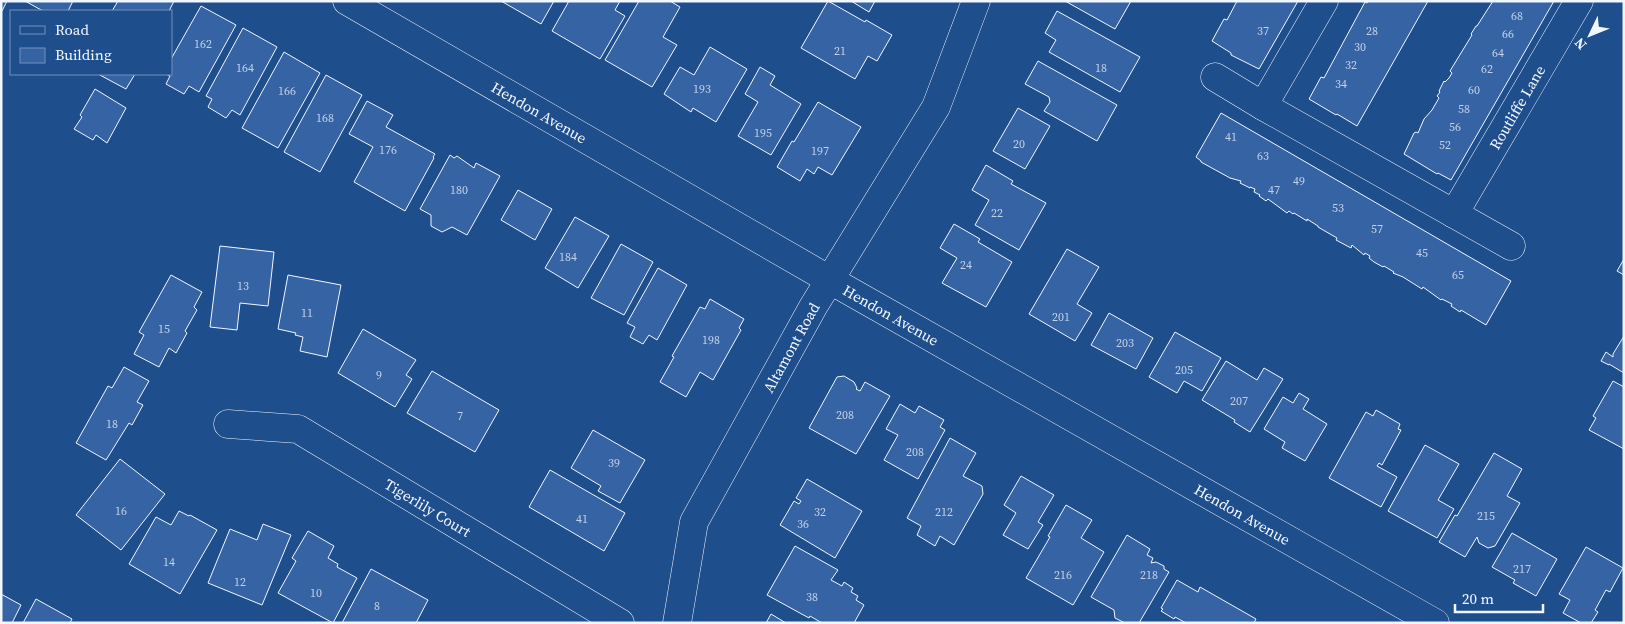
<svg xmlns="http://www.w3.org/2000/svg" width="1625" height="624" font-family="'Source Serif 4',serif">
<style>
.building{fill:#3563a3;stroke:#f2f6ff}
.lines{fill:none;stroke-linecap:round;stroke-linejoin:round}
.minor-casing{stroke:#f2f6ff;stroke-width:29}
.minor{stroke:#1f4e8c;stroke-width:28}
.labels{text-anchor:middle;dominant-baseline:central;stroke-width:4;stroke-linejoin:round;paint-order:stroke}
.number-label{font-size:12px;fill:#c3d1e8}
.street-label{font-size:15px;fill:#f2f6ff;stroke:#1f4e8c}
</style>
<rect width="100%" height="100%" fill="#1f4e8c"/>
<path class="building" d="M 1,1 L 7,1 L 2,11 L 1,11 Z
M 25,1 L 73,1 L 68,11 L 43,11 Z
M 118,1 L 174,1 L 169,11 L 112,11 Z
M 501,1 L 554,1 L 541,24 Z
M 569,1 L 620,1 L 615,10 L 625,16 L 600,59 L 552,31 Z
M 639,1 L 670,1 L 680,7 L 663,37 L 677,45 L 652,87 L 605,60 Z
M 828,1 L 865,22 L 866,20 L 892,35 L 877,61 L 868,56 L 855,79 L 801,48 Z
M 851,1 L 875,1 L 869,12 Z
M 1065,1 L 1131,1 L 1115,29 Z
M 1237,1 L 1298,1 L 1259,69 L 1231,55 L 1231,53 L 1212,41 L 1224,19 L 1227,20 Z
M 1368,1 L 1428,1 L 1357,126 L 1337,114 L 1336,115 L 1309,99 L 1321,77 L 1324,78 L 1365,2 L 1367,3 Z
M 1493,1 L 1554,1 L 1451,180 L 1438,173 L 1437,174 L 1404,154 L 1414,133 L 1416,132 L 1418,133 L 1424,119 L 1432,110 L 1439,98 L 1437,96 L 1440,92 L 1439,91 L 1444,81 L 1445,82 L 1449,78 L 1452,73 L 1450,71 L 1472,35 L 1471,34 L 1476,26 L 1477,26 Z
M 201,6 L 236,25 L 199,92 L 189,86 L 184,94 L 166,84 L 170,76 L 166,74 L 171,74 L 171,59 Z
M 1057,11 L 1140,57 L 1120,92 L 1049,52 L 1056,40 L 1045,33 Z
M 243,28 L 277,47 L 240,115 L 232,110 L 226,118 L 208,107 L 212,99 L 206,96 Z
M 710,47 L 747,69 L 716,122 L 693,108 L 691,112 L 664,94 L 680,67 L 694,75 Z
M 284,52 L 320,73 L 278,148 L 242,128 Z
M 1038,61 L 1117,105 L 1097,141 L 1044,111 L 1050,102 L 1049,97 L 1025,84 Z
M 760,67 L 775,76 L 770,85 L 801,104 L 771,155 L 738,136 L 758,102 L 745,94 Z
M 98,74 L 135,74 L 126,89 Z
M 326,75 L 362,95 L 320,172 L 284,152 Z
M 95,89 L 126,108 L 107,143 L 96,135 L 93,140 L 74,129 L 82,117 L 80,115 Z
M 367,101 L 393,115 L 386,127 L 435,154 L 433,157 L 434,158 L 405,211 L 354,182 L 373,147 L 349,134 Z
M 818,102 L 861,127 L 832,175 L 818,167 L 814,174 L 807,169 L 800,181 L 777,167 L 792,141 L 794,142 Z
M 1018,108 L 1050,126 L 1025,169 L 993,151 Z
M 1221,113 L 1511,281 L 1486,325 L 1461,310 L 1460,312 L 1451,306 L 1452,304 L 1442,299 L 1441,300 L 1423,287 L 1422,289 L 1403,277 L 1393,273 L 1394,272 L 1384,266 L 1383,267 L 1374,262 L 1369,258 L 1370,256 L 1365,253 L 1364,255 L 1352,245 L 1351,248 L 1336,240 L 1337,238 L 1318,227 L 1318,226 L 1307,219 L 1307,221 L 1294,213 L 1293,214 L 1289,211 L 1287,213 L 1268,199 L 1266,201 L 1259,196 L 1260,195 L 1254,192 L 1255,189 L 1250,187 L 1250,188 L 1240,183 L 1241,181 L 1230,178 L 1201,162 L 1201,161 L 1196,157 Z
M 450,155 L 454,158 L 457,156 L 474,168 L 476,163 L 500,176 L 467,235 L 452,227 L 442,232 L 431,226 L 431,215 L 420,209 Z
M 986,165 L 1013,181 L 1011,184 L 1046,203 L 1019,250 L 975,225 L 989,200 L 972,190 Z
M 518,190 L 552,209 L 535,240 L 501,220 Z
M 575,217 L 609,236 L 578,288 L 545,268 Z
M 954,224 L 980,239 L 978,242 L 1012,262 L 986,307 L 942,283 L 957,258 L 940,248 Z
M 621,244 L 653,262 L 624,315 L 591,298 Z
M 220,246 L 274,252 L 268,306 L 240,303 L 237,330 L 210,327 Z
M 1067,249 L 1099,267 L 1077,304 L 1092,313 L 1075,341 L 1029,314 Z
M 1624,259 L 1624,275 L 1617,271 Z
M 658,268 L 687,285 L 657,340 L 649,335 L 643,344 L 630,337 L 635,327 L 627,323 Z
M 171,275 L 202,292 L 194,307 L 197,310 L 185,331 L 187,333 L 176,353 L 169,348 L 159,367 L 134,354 L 144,335 L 139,332 Z
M 288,275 L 341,285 L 327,357 L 300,351 L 303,337 L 295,335 L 296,333 L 278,329 Z
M 710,299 L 744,319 L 739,328 L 741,330 L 713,380 L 700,372 L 686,397 L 660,382 L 674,357 L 672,356 L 700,307 L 705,309 Z
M 1109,313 L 1153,338 L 1136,369 L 1091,345 Z
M 363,329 L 416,360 L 406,375 L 412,379 L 395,407 L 338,373 Z
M 1175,332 L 1221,358 L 1202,391 L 1184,381 L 1177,393 L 1149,377 Z
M 1624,336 L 1624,373 L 1609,364 L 1609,365 L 1601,361 L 1606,352 L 1613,357 L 1613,354 Z
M 1226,361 L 1257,380 L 1264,368 L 1283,379 L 1250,432 L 1234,422 L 1235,420 L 1202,400 Z
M 124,367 L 149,381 L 137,402 L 143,405 L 132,425 L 129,423 L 106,460 L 76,443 L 108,386 L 112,388 Z
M 432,371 L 499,410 L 475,452 L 407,413 Z
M 844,376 L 854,382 L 857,388 L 856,389 L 860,391 L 865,382 L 890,396 L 856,454 L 809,428 L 837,377 Z
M 1613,381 L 1624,387 L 1624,449 L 1589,430 L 1596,418 L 1593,416 Z
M 1299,393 L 1309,399 L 1303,409 L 1327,424 L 1305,461 L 1282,448 L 1285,442 L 1264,429 L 1283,397 L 1293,403 Z
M 900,404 L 915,413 L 919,406 L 944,420 L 940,427 L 945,430 L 918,479 L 884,460 L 898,435 L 886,429 Z
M 1376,410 L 1400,424 L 1398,429 L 1401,430 L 1382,465 L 1379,463 L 1377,466 L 1397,477 L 1381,507 L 1329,478 L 1366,412 L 1373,416 Z
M 593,430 L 645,460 L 620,503 L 598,491 L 601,486 L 571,468 Z
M 950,438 L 976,453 L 963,476 L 982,486 L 983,494 L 954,545 L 940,536 L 935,546 L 917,535 L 921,526 L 907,518 Z
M 1425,445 L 1459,464 L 1438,500 L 1454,509 L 1437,538 L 1388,511 Z
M 1494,453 L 1522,469 L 1507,496 L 1520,503 L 1495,546 L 1488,548 L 1479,543 L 1477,537 L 1465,557 L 1439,542 L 1455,515 L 1457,516 Z
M 120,459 L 165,494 L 121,550 L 76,515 Z
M 550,470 L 625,513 L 604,551 L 529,507 Z
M 1021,476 L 1054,495 L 1038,522 L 1043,525 L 1028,549 L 1003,535 L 1016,513 L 1004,505 Z
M 807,479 L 862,511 L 835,558 L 780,525 L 794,501 L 799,504 L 801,501 L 796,498 Z
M 1066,505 L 1092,520 L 1081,538 L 1104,552 L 1073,605 L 1026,578 L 1050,537 L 1048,536 Z
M 179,511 L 189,516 L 190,515 L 217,530 L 180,594 L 129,564 L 156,517 L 171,525 Z
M 263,524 L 291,535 L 262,605 L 208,583 L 230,529 L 257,540 Z
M 308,531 L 334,546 L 328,558 L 338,564 L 337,567 L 357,578 L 333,623 L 278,593 L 296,561 L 292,558 Z
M 1512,533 L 1557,559 L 1536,596 L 1513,583 L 1515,580 L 1492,567 Z
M 1127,535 L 1150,549 L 1147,555 L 1153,558 L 1151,563 L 1156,562 L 1164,566 L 1164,569 L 1169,572 L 1139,623 L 1125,623 L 1115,618 L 1114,610 L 1091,597 Z
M 795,546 L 838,570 L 831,580 L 842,586 L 844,582 L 853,588 L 851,592 L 858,596 L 856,600 L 864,605 L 854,623 L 822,623 L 810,616 L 809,618 L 767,595 Z
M 1586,547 L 1623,568 L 1610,592 L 1606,590 L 1595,610 L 1598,612 L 1591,623 L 1581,623 L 1563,613 L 1570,600 L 1559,594 Z
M 371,569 L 428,600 L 416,623 L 342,623 Z
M 1177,580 L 1198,592 L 1200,587 L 1256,619 L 1254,623 L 1186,623 L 1175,617 L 1174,619 L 1161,611 L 1163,609 L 1161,608 Z
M 1,594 L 21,605 L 12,623 L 1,623 Z
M 36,599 L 72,619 L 70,623 L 23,623 Z
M 771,614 L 786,623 L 766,623 Z"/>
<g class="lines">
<defs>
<g id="minor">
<path id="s1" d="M 347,1 L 830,280 L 1435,623"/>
<path d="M 1324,1 L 1263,106 L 1511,246"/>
<path d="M 1215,77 L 1263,106"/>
<path id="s2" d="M 1454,214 L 1579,1"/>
<path id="s3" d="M 228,424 L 298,429 L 620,623"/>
<path id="s4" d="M 677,623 L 694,522 L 813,307 L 936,107 L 976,1"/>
</g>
</defs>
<use href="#minor" class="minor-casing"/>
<use href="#minor" class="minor"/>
</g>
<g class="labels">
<g class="number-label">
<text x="1517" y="16">68</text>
<text x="1263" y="31">37</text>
<text x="1372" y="31">28</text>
<text x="1508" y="34">66</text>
<text x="203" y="44">162</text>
<text x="1360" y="47">30</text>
<text x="840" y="51">21</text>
<text x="1498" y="53">64</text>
<text x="1351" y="65">32</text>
<text x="245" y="68">164</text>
<text x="1101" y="68">18</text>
<text x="1487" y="69">62</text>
<text x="1341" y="84">34</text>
<text x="702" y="89">193</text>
<text x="1474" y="90">60</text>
<text x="287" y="91">166</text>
<text x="1464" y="109">58</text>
<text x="325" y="118">168</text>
<text x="1455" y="127">56</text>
<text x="763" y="133">195</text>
<text x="1231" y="137">41</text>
<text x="1019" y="144">20</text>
<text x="1445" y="145">52</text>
<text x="388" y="150">176</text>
<text x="820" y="151">197</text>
<text x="1263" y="156">63</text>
<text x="1299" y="181">49</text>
<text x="459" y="190">180</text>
<text x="1274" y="190">47</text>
<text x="1338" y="208">53</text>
<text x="997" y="213">22</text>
<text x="1377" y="229">57</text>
<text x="1422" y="253">45</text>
<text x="568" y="257">184</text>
<text x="966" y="265">24</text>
<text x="1458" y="275">65</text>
<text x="243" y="286">13</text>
<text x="307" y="313">11</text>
<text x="1061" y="317">201</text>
<text x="164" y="329">15</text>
<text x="711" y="340">198</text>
<text x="1125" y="343">203</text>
<text x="1184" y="370">205</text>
<text x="379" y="375">9</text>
<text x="1239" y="401">207</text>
<text x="845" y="415">208</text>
<text x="460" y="416">7</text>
<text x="112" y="424">18</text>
<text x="915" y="452">208</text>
<text x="614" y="463">39</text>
<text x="121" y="511">16</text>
<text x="820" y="512">32</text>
<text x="944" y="512">212</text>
<text x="1486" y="516">215</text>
<text x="582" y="519">41</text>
<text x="803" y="524">36</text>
<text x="169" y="562">14</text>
<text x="1522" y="569">217</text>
<text x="1063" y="575">216</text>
<text x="1149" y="575">218</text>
<text x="240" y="582">12</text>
<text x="316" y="593">10</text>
<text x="812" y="597">38</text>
<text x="377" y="606">8</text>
</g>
<g class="street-label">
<text stroke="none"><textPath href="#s2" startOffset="124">Routliffe Lane</textPath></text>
<text stroke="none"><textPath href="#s1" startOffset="222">Hendon Avenue</textPath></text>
<text stroke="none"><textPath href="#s1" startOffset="628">Hendon Avenue</textPath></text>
<text stroke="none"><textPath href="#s4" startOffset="302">Altamont Road</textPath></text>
<text stroke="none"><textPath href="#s3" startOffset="222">Tigerlily Court</textPath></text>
<text stroke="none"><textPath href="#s1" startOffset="1032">Hendon Avenue</textPath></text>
</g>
</g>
<rect width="1625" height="624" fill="none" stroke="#f2f6ff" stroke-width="5"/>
<rect x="10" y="10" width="162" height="65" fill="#1f4e8c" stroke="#7391ba"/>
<rect x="20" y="26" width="25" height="8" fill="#1f4e8c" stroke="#7391ba"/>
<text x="55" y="35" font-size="15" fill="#f2f6ff">Road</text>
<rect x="20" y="48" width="25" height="15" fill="#3563a3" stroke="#7391ba"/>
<text x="55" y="60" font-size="15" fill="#f2f6ff">Building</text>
<g transform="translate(1590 35) rotate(227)" stroke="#1f4e8c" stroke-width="4" paint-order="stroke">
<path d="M0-4L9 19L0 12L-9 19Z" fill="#f2f6ff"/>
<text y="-8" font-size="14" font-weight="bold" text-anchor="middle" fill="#f2f6ff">N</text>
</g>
<path d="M1455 604v8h88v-8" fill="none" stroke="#f2f6ff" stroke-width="2.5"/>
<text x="1462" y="604" font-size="15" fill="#f2f6ff" stroke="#1f4e8c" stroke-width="4" paint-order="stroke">20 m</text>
</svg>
